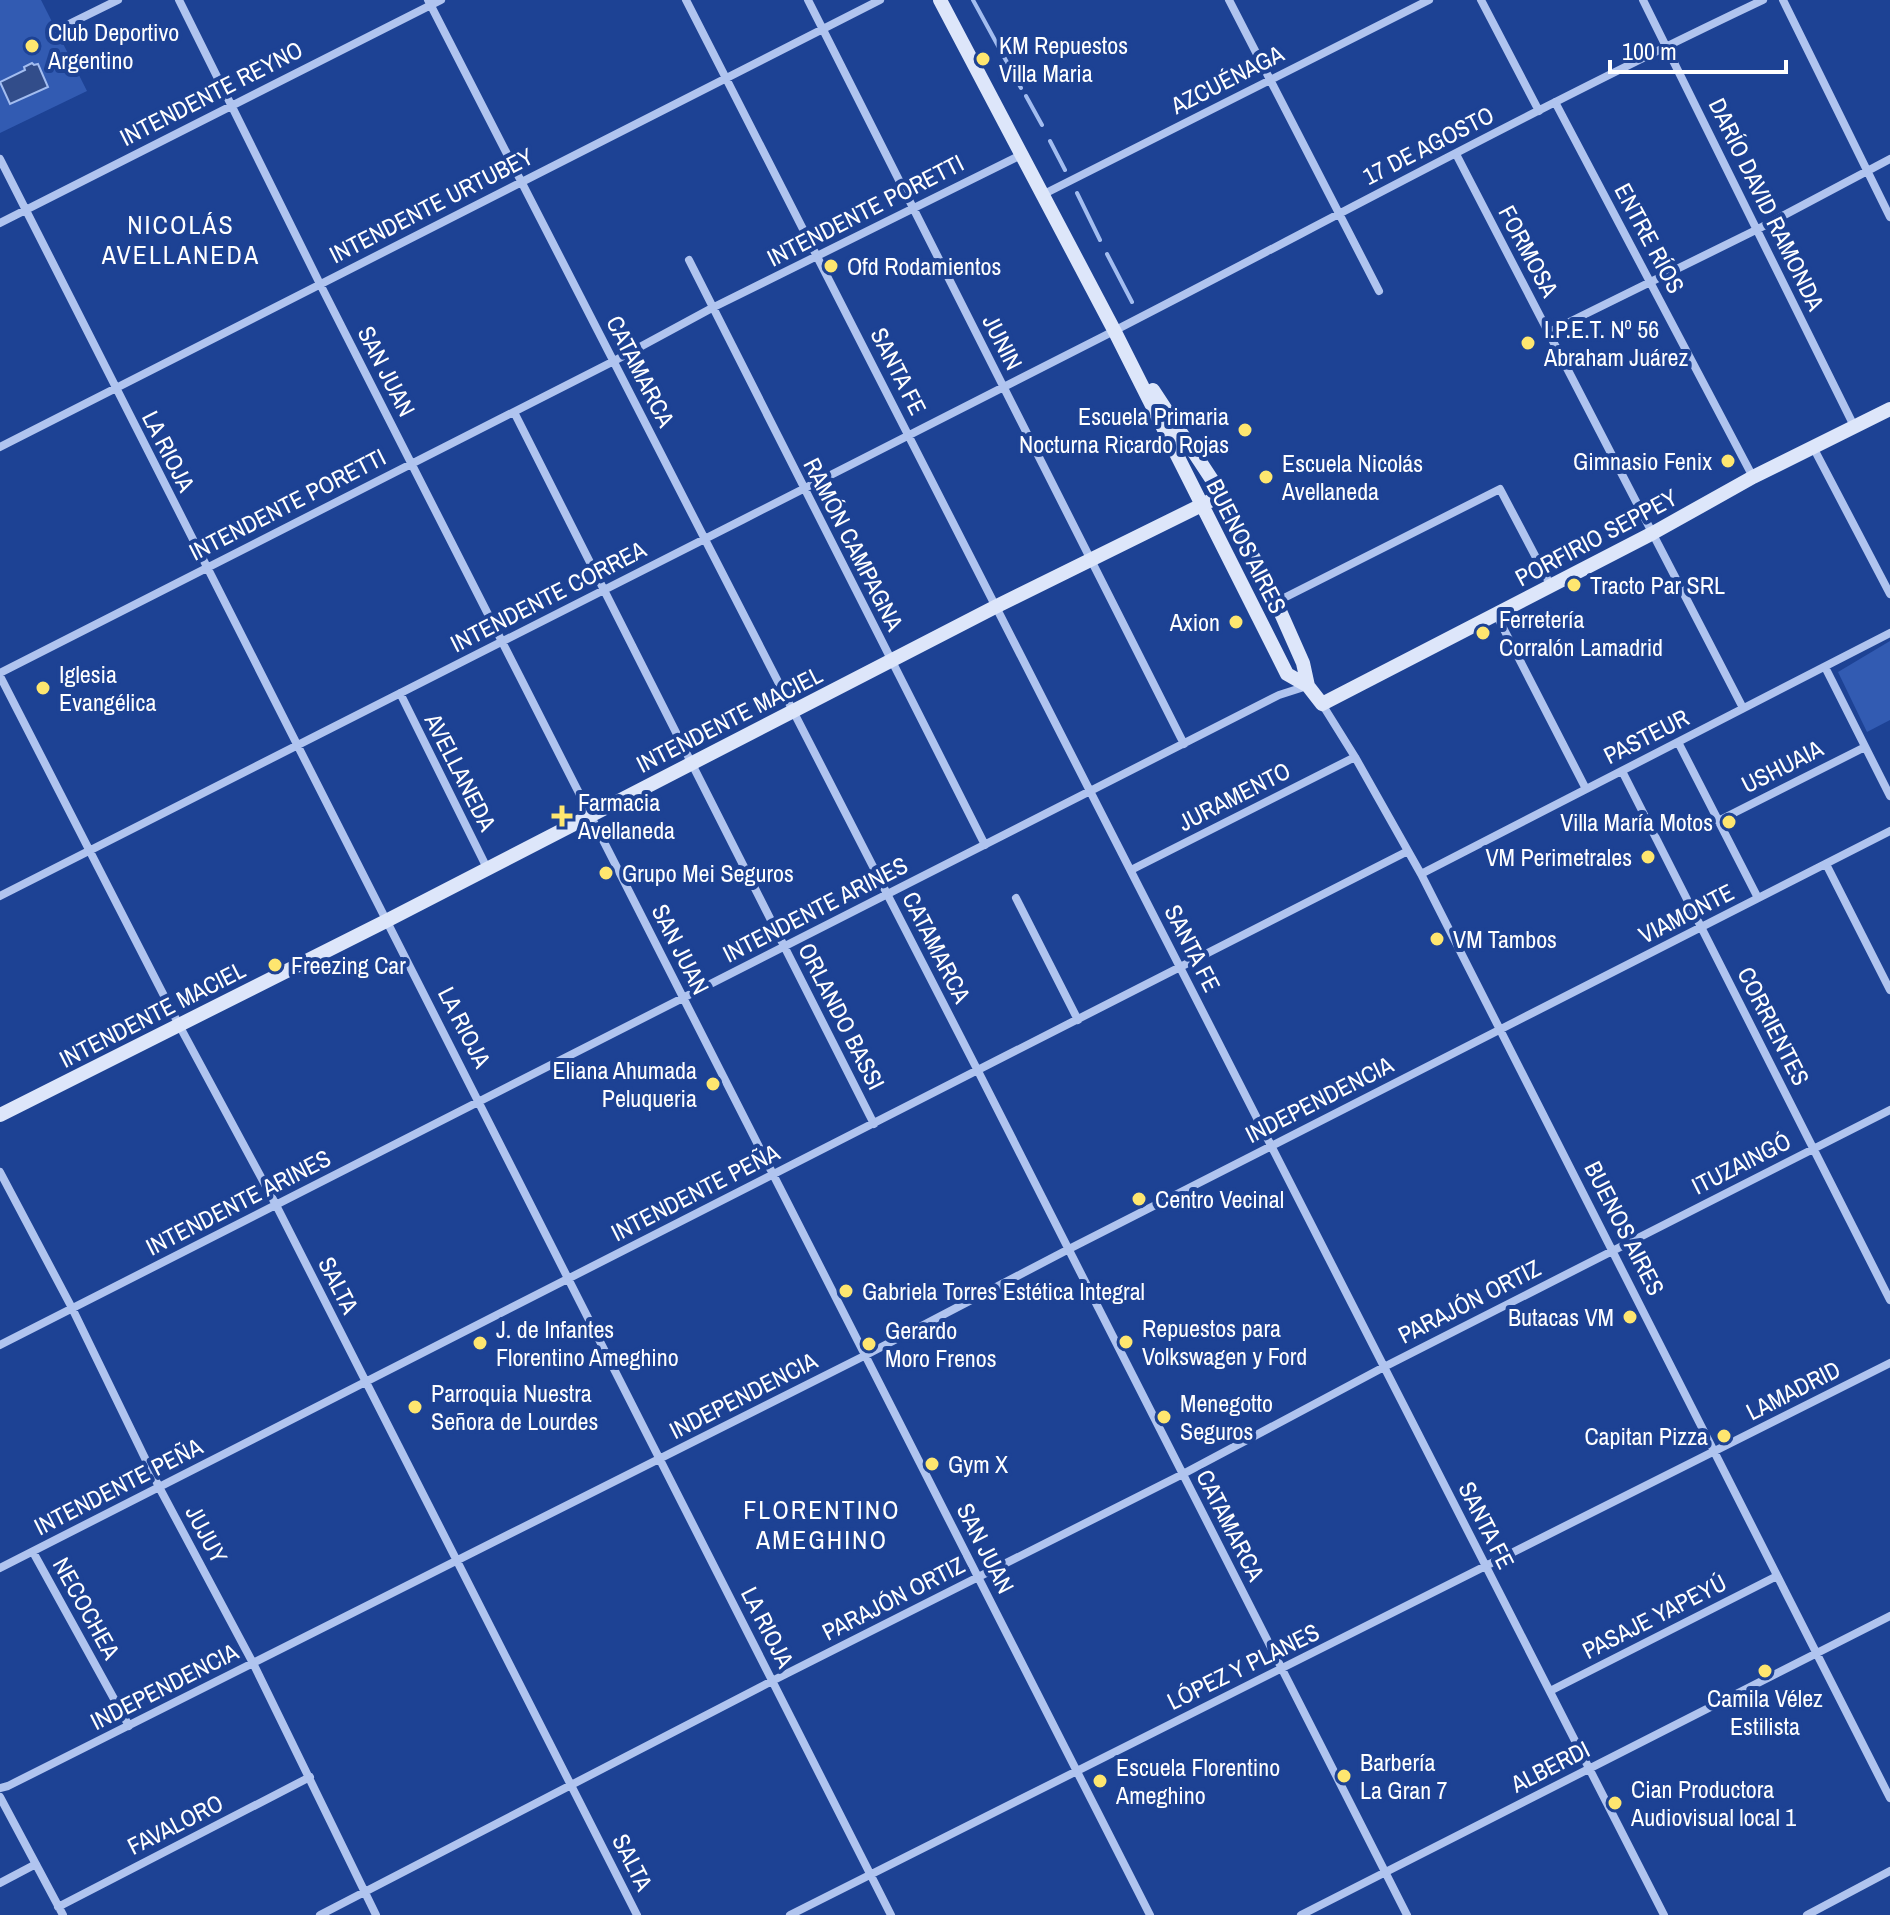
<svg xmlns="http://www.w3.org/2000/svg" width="1890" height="1915" font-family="'Archivo Narrow',sans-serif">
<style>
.green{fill:#325bb2}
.water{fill:#324d8a;stroke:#a3bdf0;stroke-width:2}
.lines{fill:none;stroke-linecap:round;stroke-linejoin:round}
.stream{stroke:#a3bdf0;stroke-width:4}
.minor{stroke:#b0c4ef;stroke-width:8}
.secondary{stroke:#dde6fa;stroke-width:14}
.poi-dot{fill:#fee66f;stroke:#1d4294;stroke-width:3}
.labels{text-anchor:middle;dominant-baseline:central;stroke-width:8;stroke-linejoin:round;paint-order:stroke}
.poi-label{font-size:24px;fill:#fff;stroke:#1d4294;text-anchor:start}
.street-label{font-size:24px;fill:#fff;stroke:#1d4294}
.neighbourhood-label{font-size:26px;letter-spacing:2px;fill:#fff;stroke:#1d4294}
</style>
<rect width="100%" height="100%" fill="#1d4294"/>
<path class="green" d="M 0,0 L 41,0 L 87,91 L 0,133 Z
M 1890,641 L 1890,720 L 1867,732 L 1838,672 Z"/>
<path class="water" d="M 32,63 L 34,65 L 38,64 L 48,87 L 10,104 L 0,82 L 25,70 L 24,67 Z"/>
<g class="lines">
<path class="stream" d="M 973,0 L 1021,88
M 1026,96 L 1042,125
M 1050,141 L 1065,170
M 1077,193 L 1100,240
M 1107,254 L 1132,302"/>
<path class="minor" d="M 179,0 L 320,284 L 1150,1915
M 428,0 L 978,1071 L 1407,1915
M 686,0 L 1664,1915
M 808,0 L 1184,744
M 1229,0 L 1379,291
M 1481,0 L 1539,111
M 1643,0 L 1854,426
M 1783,0 L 1890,217
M 67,25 L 118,0
M 1555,102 L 1753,477
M 1456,154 L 1743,708
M 0,159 L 891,1915
M 1042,195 L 1429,0
M 0,223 L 441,0
M 689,260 L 985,845
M 1549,332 L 1758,229 L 1890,159
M 514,412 L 874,1124
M 0,447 L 880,0
M 1813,447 L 1890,594
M 1276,602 L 1500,489 L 1551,586
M 1496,614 L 1586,789
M 1825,667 L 1890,796
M 0,673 L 614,361 L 712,308 L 1021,155
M 0,676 L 179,1025 L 276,1205 L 637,1915
M 400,693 L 487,868
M 1322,704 L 1355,757 L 1421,874 L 1890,1798
M 1678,742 L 1758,898
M 1622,771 L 1890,1300
M 1718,821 L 1865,747
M 1826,864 L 1890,990
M 1131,870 L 1355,757
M 1421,874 L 1890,633
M 0,896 C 369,709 739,522 1108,334 C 1326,222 1541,105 1763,0
M 1016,898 L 1078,1020
M 0,1172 L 72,1308 L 159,1487 L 253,1663 L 376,1915
M 0,1345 L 1279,695 L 1307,686
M 33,1552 L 129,1726
M 0,1568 L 1408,851
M 1550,1691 L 1777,1576
M 0,1788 L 8,1786 L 866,1355 L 1069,1249 L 1890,831
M 0,1797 L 63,1915
M 0,1883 L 36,1864
M 58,1907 L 310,1777
M 320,1915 L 772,1681 L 1183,1474 L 1384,1367 L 1890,1110
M 790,1915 L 1890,1363
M 1301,1915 L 1890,1616
M 1807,1915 L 1890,1871"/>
<path class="secondary" d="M 940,0 L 1114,330 L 1287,674 L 1308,686 L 1322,704 L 1653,533 L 1753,477 L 1890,409
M 1153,390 L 1222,495 L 1276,602 L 1303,663 L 1308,686
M 0,1115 L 388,920 L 995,607 L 1222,495"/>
</g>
<g class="poi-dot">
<circle cx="32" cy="46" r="8"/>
<circle cx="983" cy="59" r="8"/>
<circle cx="831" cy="266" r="8"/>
<circle cx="1528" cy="343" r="8"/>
<circle cx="1245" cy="430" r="8"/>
<circle cx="1728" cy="461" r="8"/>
<circle cx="1266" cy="477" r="8"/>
<circle cx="1574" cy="585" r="8"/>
<circle cx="1236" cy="622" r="8"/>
<circle cx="1483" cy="633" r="8"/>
<circle cx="43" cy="688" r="8"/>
<path d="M558 804h8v8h8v8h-8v8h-8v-8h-8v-8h8z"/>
<circle cx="1729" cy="822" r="8"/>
<circle cx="1648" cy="857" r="8"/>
<circle cx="606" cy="873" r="8"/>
<circle cx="1437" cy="939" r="8"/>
<circle cx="275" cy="965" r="8"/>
<circle cx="713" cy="1084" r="8"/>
<circle cx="1139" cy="1199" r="8"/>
<circle cx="846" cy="1291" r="8"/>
<circle cx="1630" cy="1317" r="8"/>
<circle cx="1126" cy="1342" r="8"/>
<circle cx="480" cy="1343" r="8"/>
<circle cx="869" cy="1344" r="8"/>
<circle cx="415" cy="1407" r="8"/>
<circle cx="1164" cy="1417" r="8"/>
<circle cx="1724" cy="1436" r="8"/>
<circle cx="932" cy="1464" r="8"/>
<circle cx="1765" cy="1671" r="8"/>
<circle cx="1344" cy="1776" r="8"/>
<circle cx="1100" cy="1781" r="8"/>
<circle cx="1615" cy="1803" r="8"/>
</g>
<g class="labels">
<g class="poi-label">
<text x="48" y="32">Club Deportivo<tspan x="48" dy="28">Argentino</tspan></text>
<text x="999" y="45">KM Repuestos<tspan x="999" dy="28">Villa Maria</tspan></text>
<text x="847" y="266">Ofd Rodamientos</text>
<text x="1544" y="329">I.P.E.T. Nº 56<tspan x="1544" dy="28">Abraham Juárez</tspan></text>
<text x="1229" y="416" text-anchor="end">Escuela Primaria<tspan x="1229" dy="28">Nocturna Ricardo Rojas</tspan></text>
<text x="1712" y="461" text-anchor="end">Gimnasio Fenix</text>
<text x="1282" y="463">Escuela Nicolás<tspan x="1282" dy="28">Avellaneda</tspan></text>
<text x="1590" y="585">Tracto Par SRL</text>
<text x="1499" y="619">Ferretería<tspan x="1499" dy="28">Corralón Lamadrid</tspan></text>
<text x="1220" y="622" text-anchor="end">Axion</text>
<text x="59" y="674">Iglesia<tspan x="59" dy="28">Evangélica</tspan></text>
<text x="578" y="802">Farmacia<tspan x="578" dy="28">Avellaneda</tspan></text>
<text x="1713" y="822" text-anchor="end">Villa María Motos</text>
<text x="1632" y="857" text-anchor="end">VM Perimetrales</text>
<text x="622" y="873">Grupo Mei Seguros</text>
<text x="1453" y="939">VM Tambos</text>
<text x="291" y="965">Freezing Car</text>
<text x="697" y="1070" text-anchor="end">Eliana Ahumada<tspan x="697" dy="28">Peluqueria</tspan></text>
<text x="1155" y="1199">Centro Vecinal</text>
<text x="862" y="1291">Gabriela Torres Estética Integral</text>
<text x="1614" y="1317" text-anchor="end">Butacas VM</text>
<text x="1142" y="1328">Repuestos para<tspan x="1142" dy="28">Volkswagen y Ford</tspan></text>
<text x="496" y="1329">J. de Infantes<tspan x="496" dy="28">Florentino Ameghino</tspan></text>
<text x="885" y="1330">Gerardo<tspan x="885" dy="28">Moro Frenos</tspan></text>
<text x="431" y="1393">Parroquia Nuestra<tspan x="431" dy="28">Señora de Lourdes</tspan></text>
<text x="1180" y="1403">Menegotto<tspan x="1180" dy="28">Seguros</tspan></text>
<text x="1708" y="1436" text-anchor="end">Capitan Pizza</text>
<text x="948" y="1464">Gym X</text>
<text x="1765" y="1698" text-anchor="middle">Camila Vélez<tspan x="1765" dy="28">Estilista</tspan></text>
<text x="1360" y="1762">Barbería<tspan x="1360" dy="28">La Gran 7</tspan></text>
<text x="1116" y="1767">Escuela Florentino<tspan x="1116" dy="28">Ameghino</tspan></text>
<text x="1631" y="1789">Cian Productora<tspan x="1631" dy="28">Audiovisual local 1</tspan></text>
</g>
<g class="street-label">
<text transform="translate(1227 79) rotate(-27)">AZCUÉNAGA</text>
<text transform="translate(211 93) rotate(-27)">INTENDENTE REYNO</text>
<text transform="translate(1428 145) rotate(-27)">17 DE AGOSTO</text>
<text transform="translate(1767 204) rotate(64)">DARÍO DAVID RAMONDA</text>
<text transform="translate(431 205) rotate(-27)">INTENDENTE URTUBEY</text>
<text transform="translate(865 210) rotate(-27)">INTENDENTE PORETTI</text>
<text transform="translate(1650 238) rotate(62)">ENTRE RÍOS</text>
<text transform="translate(1529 251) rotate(62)">FORMOSA</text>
<text transform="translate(1003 342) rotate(63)">JUNIN</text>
<text transform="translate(387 371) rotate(63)">SAN JUAN</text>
<text transform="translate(641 371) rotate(63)">CATAMARCA</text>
<text transform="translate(899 371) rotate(63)">SANTA FE</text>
<text transform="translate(169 451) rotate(63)">LA RIOJA</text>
<text transform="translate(287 504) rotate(-27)">INTENDENTE PORETTI</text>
<text transform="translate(1596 537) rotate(-28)">PORFIRIO SEPPEY</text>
<text transform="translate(854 544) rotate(63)">RAMÓN CAMPAGNA</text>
<text transform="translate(1247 546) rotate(63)">BUENOS AIRES</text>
<text transform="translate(548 596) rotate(-27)">INTENDENTE CORREA</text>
<text transform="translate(729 719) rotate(-27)">INTENDENTE MACIEL</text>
<text transform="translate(1646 736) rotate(-27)">PASTEUR</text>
<text transform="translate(1782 766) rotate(-27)">USHUAIA</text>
<text transform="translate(461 772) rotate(63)">AVELLANEDA</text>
<text transform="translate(1234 796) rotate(-27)">JURAMENTO</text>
<text transform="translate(815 909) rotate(-27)">INTENDENTE ARINES</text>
<text transform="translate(1686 913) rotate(-27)">VIAMONTE</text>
<text transform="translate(937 947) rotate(63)">CATAMARCA</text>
<text transform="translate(1193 948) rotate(63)">SANTA FE</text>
<text transform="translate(681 949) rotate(63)">SAN JUAN</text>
<text transform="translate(152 1014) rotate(-27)">INTENDENTE MACIEL</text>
<text transform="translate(842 1016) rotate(63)">ORLANDO BASSI</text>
<text transform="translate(1774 1026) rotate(63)">CORRIENTES</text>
<text transform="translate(465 1027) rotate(63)">LA RIOJA</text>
<text transform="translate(1319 1099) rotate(-27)">INDEPENDENCIA</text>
<text transform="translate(1741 1163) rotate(-27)">ITUZAINGÓ</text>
<text transform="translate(695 1192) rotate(-27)">INTENDENTE PEÑA</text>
<text transform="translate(238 1202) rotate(-27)">INTENDENTE ARINES</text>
<text transform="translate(1625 1228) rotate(63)">BUENOS AIRES</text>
<text transform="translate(339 1285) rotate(63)">SALTA</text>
<text transform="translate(1469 1301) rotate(-27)">PARAJÓN ORTIZ</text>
<text transform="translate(1793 1390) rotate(-27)">LAMADRID</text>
<text transform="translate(743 1395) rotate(-27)">INDEPENDENCIA</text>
<text transform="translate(118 1486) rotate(-27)">INTENDENTE PEÑA</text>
<text transform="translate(1231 1525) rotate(63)">CATAMARCA</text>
<text transform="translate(1487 1525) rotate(63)">SANTA FE</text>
<text transform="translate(207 1534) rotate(62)">JUJUY</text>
<text transform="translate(986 1548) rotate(63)">SAN JUAN</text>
<text transform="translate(893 1598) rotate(-27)">PARAJÓN ORTIZ</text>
<text transform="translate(87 1608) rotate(61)">NECOCHEA</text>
<text transform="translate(1654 1616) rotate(-27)">PASAJE YAPEYÚ</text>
<text transform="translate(768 1627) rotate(63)">LA RIOJA</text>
<text transform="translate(1243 1666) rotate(-26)">LÓPEZ Y PLANES</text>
<text transform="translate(164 1686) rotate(-27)">INDEPENDENCIA</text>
<text transform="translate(1550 1766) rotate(-27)">ALBERDI</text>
<text transform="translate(175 1824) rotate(-27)">FAVALORO</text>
<text transform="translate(633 1862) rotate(63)">SALTA</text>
</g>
<g class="neighbourhood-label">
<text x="181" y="224">NICOLÁS<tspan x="181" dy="30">AVELLANEDA</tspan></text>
<text x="822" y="1509">FLORENTINO<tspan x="822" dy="30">AMEGHINO</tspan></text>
</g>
</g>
<path d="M1610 60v12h176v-12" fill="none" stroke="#ffffff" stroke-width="4"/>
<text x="1622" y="60" font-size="24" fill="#ffffff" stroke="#1d4294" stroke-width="6" paint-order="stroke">100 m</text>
</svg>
